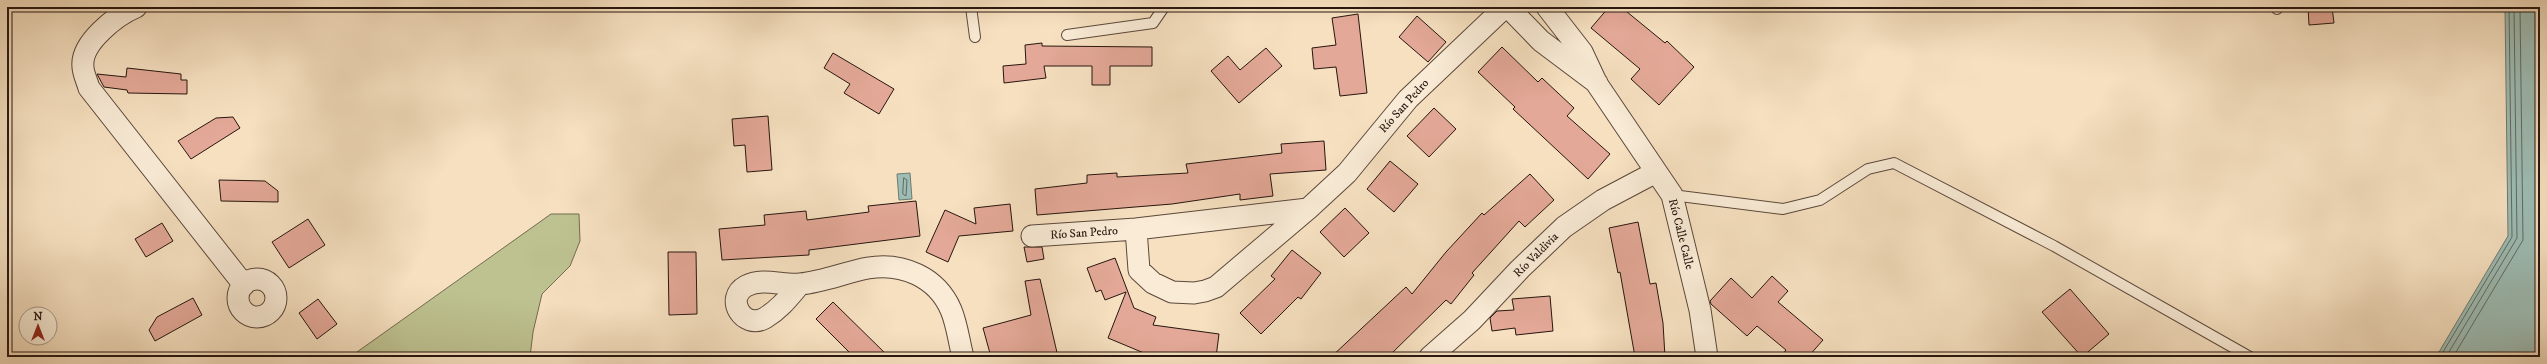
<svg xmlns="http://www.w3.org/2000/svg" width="2547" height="364" font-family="'IM FELL DW Pica',serif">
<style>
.green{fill:#bec291;stroke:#726c50}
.water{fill:#9dbdb5;stroke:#6e7a73}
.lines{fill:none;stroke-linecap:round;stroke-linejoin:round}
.shore{stroke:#626a62;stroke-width:1}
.building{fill:#e3a897;stroke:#27160f}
.lane-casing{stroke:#5b483b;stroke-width:12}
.street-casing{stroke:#5b483b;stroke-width:23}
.lane{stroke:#f9ebd6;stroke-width:10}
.street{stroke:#f9ebd6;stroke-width:21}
.labels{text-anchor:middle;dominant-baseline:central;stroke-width:3.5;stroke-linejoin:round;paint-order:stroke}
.street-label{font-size:12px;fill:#27160f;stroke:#f9ebd6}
</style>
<rect width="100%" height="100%" fill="#f6e0c0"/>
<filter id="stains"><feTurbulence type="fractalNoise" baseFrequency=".005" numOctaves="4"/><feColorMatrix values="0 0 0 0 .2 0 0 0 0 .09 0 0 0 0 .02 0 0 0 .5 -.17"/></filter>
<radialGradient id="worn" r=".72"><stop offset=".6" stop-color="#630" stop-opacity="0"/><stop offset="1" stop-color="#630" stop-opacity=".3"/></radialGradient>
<path class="green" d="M 551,214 L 579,214 L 580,241 L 570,266 L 542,294 L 533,332 L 530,357 L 350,357 Z"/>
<path class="water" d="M 2505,7 L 2540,7 L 2540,357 L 2436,357 L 2508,236 Z
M 910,173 L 912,199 L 899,200 L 897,174 Z"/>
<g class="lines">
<path class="shore" d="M 904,178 L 907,180 L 906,196 L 903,194 Z
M 2440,357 L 2512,237 L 2509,7
M 2446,357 L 2517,238 L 2514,7
M 2453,357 L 2523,240 L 2520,7"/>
</g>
<path class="building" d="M 1609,7 L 1621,7 L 1665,43 L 1667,41 L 1694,67 L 1659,105 L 1631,79 L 1640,69 L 1591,28 Z
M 2308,7 L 2332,7 L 2334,23 L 2309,25 Z
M 1358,14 L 1367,93 L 1340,96 L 1336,67 L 1314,69 L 1312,48 L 1336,45 L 1332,18 Z
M 1417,16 L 1446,42 L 1428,62 L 1399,37 Z
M 1042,43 L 1042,46 L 1152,47 L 1152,66 L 1110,66 L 1110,85 L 1092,85 L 1092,66 L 1044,66 L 1046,78 L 1004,83 L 1003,66 L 1026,64 L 1025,45 Z
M 1502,47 L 1538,82 L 1542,78 L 1574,108 L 1567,116 L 1610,154 L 1588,179 L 1513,109 L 1515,107 L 1478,72 Z
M 1266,48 L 1282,66 L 1239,103 L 1211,71 L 1228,56 L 1240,70 Z
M 833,53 L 894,89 L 879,114 L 844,93 L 850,84 L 824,68 Z
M 127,68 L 181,74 L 181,80 L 187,80 L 187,94 L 128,93 L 127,90 L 104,87 L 97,74 L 126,77 Z
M 1434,108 L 1456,129 L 1429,157 L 1407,136 Z
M 768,116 L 772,170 L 747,172 L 745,145 L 734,146 L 732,119 Z
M 233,117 L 240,128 L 191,159 L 178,141 L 216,118 Z
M 1324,141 L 1326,170 L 1270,174 L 1273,196 L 1240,200 L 1240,194 L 1172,204 L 1037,215 L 1035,189 L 1087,183 L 1087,175 L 1117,173 L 1117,177 L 1188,173 L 1186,164 L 1282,153 L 1281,144 Z
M 1390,161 L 1418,184 L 1394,212 L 1367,189 Z
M 1530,174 L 1554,200 L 1525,227 L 1519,221 L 1472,273 L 1474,275 L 1451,304 L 1446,300 L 1388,357 L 1331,357 L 1406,287 L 1412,294 L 1446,252 L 1482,213 L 1484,215 Z
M 219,180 L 265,181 L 278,191 L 278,202 L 221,201 Z
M 916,201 L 920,236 L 809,250 L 809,255 L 722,260 L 719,229 L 765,225 L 764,215 L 806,211 L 807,220 L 869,212 L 868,206 Z
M 1010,204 L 1013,231 L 959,236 L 948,262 L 926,252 L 945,210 L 976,224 L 974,208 Z
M 1345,208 L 1369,233 L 1344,257 L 1320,232 Z
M 308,219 L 325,245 L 289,268 L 272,242 Z
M 1638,222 L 1650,284 L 1656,283 L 1663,323 L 1665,357 L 1635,357 L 1620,272 L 1618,273 L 1609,228 Z
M 162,223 L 173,241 L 146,257 L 135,239 Z
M 1024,247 L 1042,247 L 1044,259 L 1027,262 Z
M 1292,250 L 1321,273 L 1301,299 L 1298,297 L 1261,334 L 1240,313 L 1275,279 L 1271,276 Z
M 668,252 L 696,252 L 697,314 L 669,315 Z
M 1115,258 L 1134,308 L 1156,317 L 1153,325 L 1219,334 L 1216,357 L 1151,356 L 1108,338 L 1126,292 L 1105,300 L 1101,290 L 1096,292 L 1087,268 Z
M 1772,276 L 1788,291 L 1778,302 L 1823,340 L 1808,357 L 1780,357 L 1786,350 L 1757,326 L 1747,336 L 1711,304 L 1710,301 L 1731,278 L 1752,298 Z
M 1040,279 L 1058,357 L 991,357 L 983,328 L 1031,315 L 1025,281 Z
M 2070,289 L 2109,334 L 2082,357 L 2042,312 Z
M 1550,296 L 1553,331 L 1516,335 L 1515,328 L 1492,331 L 1490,318 L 1497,311 L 1514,310 L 1512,299 Z
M 193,298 L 202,315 L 155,341 L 149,330 L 157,317 Z
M 318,299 L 337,324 L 317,339 L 299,313 Z
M 833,302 L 889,357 L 854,357 L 816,319 Z"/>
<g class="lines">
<defs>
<path id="lane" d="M 971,7 L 975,37
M 2275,7 L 2277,9
M 1067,35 L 1153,23 L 1164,7
M 1672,195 L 1783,209 L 1820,200 L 1868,169 L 1894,163 L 2054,246 L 2250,357"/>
<path id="street" d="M 136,7 C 117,15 80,43 83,67 C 83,73 87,81 89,88 L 244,285
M 1508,7 L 1541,41 L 1597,83
M 1547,7 L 1582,52 L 1597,84 L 1672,195 L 1700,310 L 1707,357
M 1136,229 L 1139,270 L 1153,283 L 1172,292 L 1194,293 L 1205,291 L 1216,287 L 1308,209
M 1032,236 L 1136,229 L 1308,209 L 1347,173 L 1408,99 L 1505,7
M238 298a19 19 0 1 1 38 0a19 19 0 1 1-38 0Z
M 800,284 C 789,297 780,309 765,318 C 743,330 724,298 746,286 C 763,277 783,286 800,284 C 823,282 846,272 868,268 C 902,262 937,277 951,310 C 957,324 959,342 963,357
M 1430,357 L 1472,320 L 1520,269 L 1564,227 L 1603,200 L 1656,172"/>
</defs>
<use href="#lane" class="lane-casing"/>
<use href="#street" class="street-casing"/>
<use href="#lane" class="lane"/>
<use href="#street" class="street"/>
</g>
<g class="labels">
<g class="street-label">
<text transform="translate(1404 106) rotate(-48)">Río San Pedro</text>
<text transform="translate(1084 233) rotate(-4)">Río San Pedro</text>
<text transform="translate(1681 234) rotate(76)">Río Calle Calle</text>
<text transform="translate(1536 255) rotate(-45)">Río Valdivia</text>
</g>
</g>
<rect width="2547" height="364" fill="none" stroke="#f6e0c0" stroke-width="24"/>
<rect x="8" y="8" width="2531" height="348" fill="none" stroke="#27160f" stroke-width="2"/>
<rect x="12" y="12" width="2523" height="340" fill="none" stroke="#27160f"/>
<g transform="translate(38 326)"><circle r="19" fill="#f9ebd6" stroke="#a59686"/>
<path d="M0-3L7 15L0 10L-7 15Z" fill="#8f2418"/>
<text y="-6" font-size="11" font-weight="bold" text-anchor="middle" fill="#27160f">N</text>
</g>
<rect width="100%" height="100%" filter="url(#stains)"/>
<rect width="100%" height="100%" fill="url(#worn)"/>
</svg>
